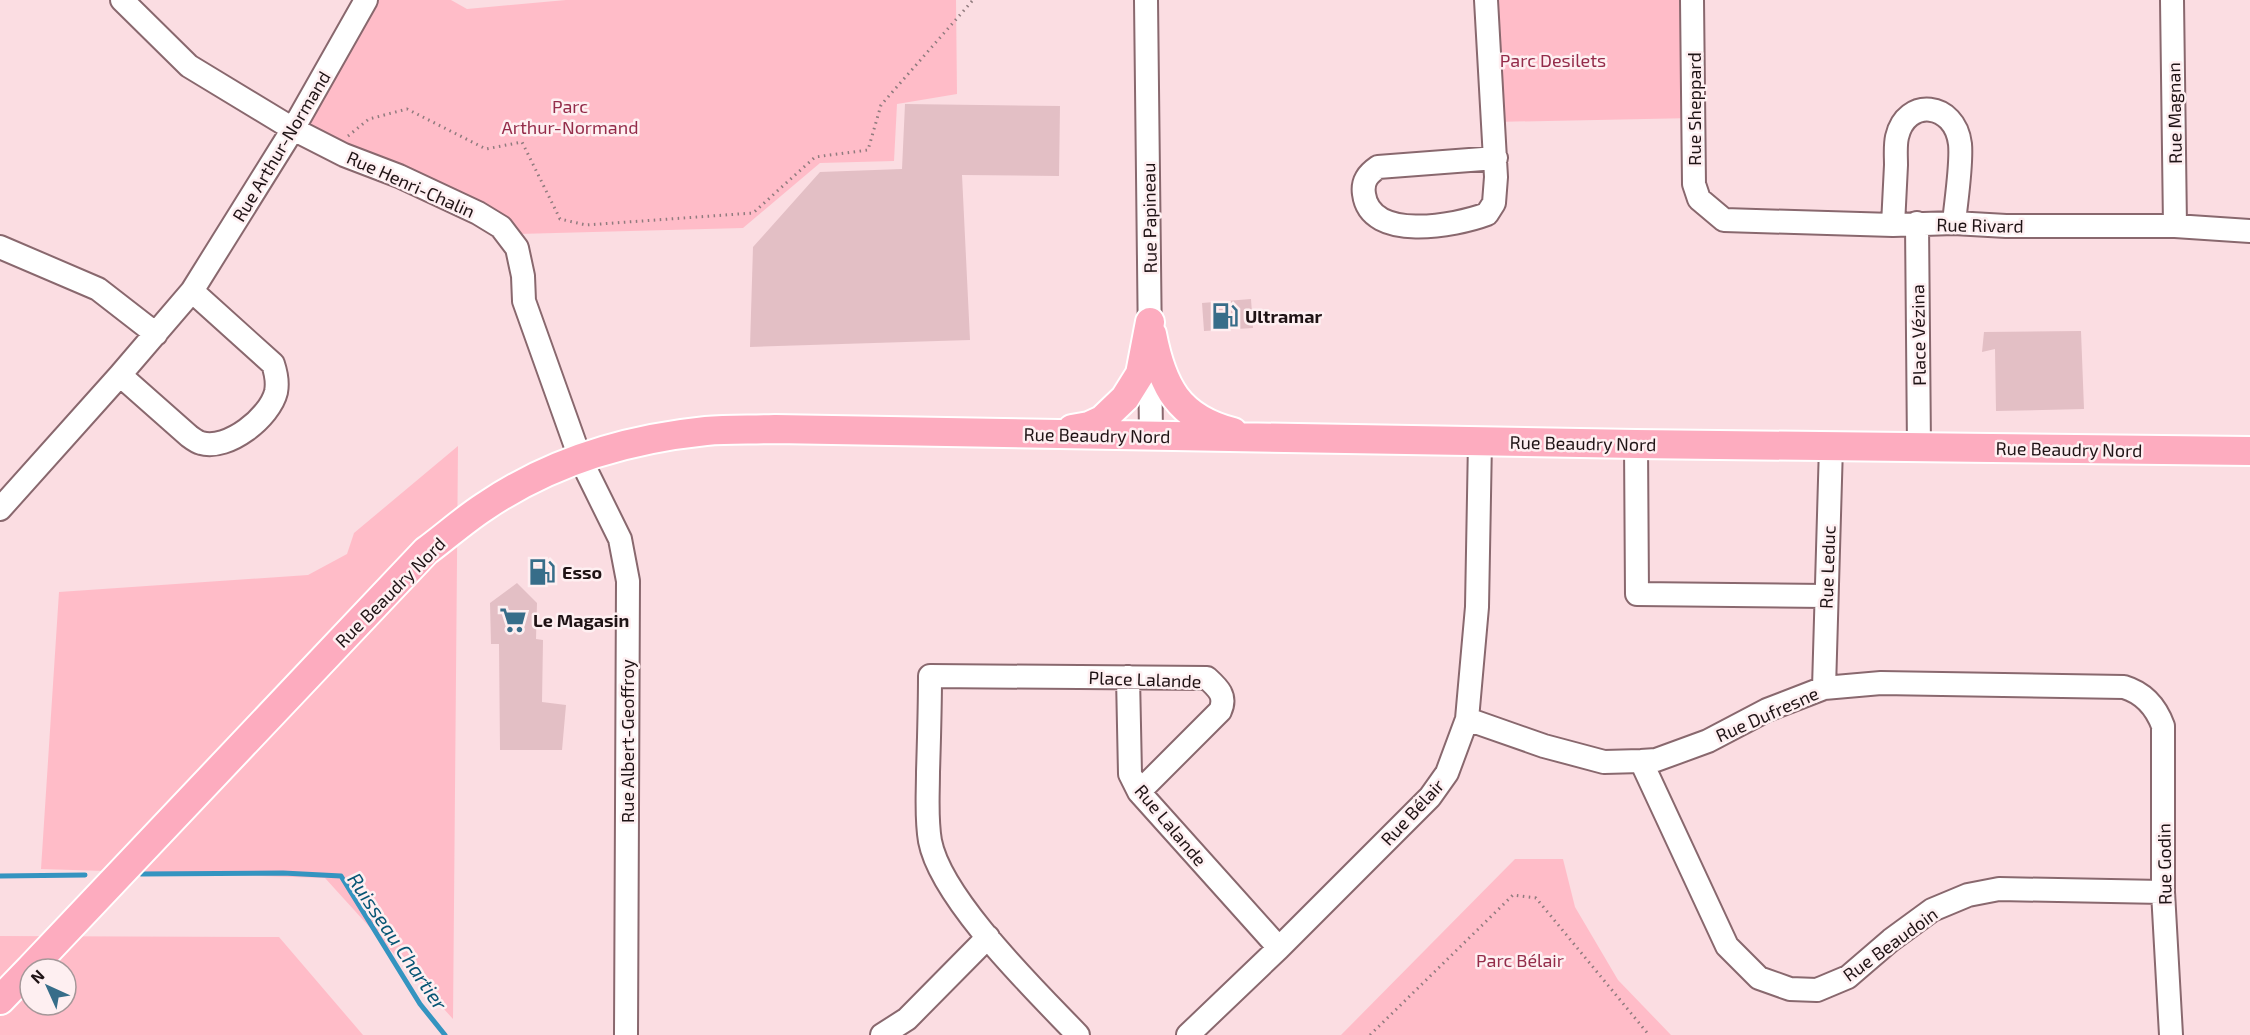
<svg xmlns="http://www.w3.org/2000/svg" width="2250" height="1035" font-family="'Exo 2',sans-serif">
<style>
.green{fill:#ffbcc8;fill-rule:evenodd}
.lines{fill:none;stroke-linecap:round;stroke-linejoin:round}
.stream{stroke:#3494c0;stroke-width:5}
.building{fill:#e3bfc5}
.minor-casing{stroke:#89686e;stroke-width:26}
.major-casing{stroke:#fff;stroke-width:32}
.path{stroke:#907b7e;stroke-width:3;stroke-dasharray:1.5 4.5;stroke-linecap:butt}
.minor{stroke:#fff;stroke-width:22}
.major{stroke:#fdacbf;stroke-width:28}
.labels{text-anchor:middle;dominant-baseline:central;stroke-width:5;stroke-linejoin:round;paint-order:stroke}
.park-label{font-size:18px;fill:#942c4a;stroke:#feeff1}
.street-label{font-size:18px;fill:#1f1315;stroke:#feeff1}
.poi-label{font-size:18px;font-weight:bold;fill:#1f1315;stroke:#feeff1;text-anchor:start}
.water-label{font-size:20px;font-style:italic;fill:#075574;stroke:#feeff1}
</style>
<rect width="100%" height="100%" fill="#fbdde2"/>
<path class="green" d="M 373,0 L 451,0 L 467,9 L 566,0 L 956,0 L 957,94 L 897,104 L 894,161 L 820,163 L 743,228 L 518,234 L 293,129 Z
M 1486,0 L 1692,0 L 1694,118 L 1494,122 Z
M 458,446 L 453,1019 L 325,878 L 41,869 L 59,592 L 308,575 L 347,554 L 354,533 Z
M 1515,859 L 1563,859 L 1575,907 L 1618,980 L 1671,1035 L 1341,1035 Z
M 0,936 L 279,937 L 363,1035 L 0,1035 ZM 30,969 L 66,969 L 66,1005 L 30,1005 Z"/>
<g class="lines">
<path class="stream" d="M 141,874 L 283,873 L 341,876 L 420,1004 L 445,1035
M 0,876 L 85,875"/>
</g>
<path class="building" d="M 905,104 L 1060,106 L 1059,176 L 962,175 L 970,340 L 750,347 L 753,247 L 820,172 L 902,169 Z
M 1251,299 L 1253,328 L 1204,331 L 1202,303 Z
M 2081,331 L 2084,409 L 1996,411 L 1995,349 L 1982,352 L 1984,332 Z
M 517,583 L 537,603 L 536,639 L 543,640 L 542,702 L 566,705 L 562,750 L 500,750 L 499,644 L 491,644 L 490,603 Z"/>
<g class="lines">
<defs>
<path id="minor" d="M 122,0 L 189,66 L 293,129 L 344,155 L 399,176 L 478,213 L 501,227 L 517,248 L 523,276 L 524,301 L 580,458 L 620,539 L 628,581 L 626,1035
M 1146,0 L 1151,436
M 1486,0 L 1496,177 L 1494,203 L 1487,214 C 1455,226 1370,242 1364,194 C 1362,181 1368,174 1378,167 L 1496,158
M 1692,0 L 1694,184 L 1699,199 L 1724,220 L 1893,225 L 1954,223 L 2006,226 L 2175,226 L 2250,231
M 2172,0 L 2175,226
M 1917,223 L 1919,448
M 1893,225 C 1894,205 1895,185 1896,165 C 1896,156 1895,146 1897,137 C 1906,97 1955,102 1960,144 C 1962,164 1956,201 1954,223
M 0,247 L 98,289 L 156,334
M 120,375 L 189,436 C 193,439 197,442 201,443 C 228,451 270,417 276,392 C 278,382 276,373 273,364 L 192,291
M 1636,444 L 1637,594 L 1826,596
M 0,509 L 120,375 L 192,291 L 293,129 L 366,0
M 1128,677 L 1130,774 L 1139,792 L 1279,948
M 1824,688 L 1831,446
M 1467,719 L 1544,746 L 1604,762 L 1641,761 L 1656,760 L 1708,741 L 1767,710 L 1824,688 L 1881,683 L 2124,687 C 2144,693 2156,707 2163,726 L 2163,892 L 2171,1035
M 1641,761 L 1727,946 L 1759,978 L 1790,989 L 1817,990 L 1848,977 L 1891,940 L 1932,910 L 1968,895 L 1999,889 L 2163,892
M 882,1035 L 907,1019 L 988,937
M 1078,1035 C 1036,991 941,899 930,841 C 926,818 928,795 928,772 C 929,740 930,708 930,676 L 1207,678 C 1218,688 1227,696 1220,711 L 1139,792
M 1188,1035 L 1279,948 L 1430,797 L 1447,773 L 1467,719 L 1477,607 L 1480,441"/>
<path id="major" d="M 1152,334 C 1162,386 1178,418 1233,432
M 1072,429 L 1089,426 L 1102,420 L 1125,398 L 1140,374 L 1150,322
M 30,969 L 426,551 C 445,537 464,520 484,507 C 550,462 627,439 706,431 C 729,429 752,430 775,429 L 1636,444 L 2250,451
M 0,1000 L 30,969"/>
</defs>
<use href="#minor" class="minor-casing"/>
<use href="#major" class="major-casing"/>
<path class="path" d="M 348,136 L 369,119 L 407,109 L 486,149 L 522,142 L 560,219 L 586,225 L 753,213 L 815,157 L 868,150 L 881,105 L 973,0
M 1370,1035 L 1513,895 L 1536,898 L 1649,1035"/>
<use href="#minor" class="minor"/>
<use href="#major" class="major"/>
</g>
<defs>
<symbol id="fuel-bare" viewBox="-9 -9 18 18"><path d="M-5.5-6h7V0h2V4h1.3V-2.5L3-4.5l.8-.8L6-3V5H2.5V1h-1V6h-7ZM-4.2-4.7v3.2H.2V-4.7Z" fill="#376d89" stroke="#feeff1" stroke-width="2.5" paint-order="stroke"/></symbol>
<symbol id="supermarket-bare" viewBox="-9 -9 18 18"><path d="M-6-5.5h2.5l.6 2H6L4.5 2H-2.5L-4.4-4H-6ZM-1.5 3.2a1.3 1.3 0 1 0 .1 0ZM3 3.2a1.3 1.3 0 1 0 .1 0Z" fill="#376d89" stroke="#feeff1" stroke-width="2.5" paint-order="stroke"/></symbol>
</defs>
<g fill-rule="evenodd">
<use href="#fuel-bare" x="1206" y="297" width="38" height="38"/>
<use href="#fuel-bare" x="523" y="553" width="38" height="38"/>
<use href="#supermarket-bare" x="494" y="601" width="38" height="38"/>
</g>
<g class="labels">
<g class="park-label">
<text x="1553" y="60">Parc Desilets</text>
<text x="570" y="106">Parc<tspan x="570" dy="21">Arthur-Normand</tspan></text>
<text x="1520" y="960">Parc Bélair</text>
</g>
<g class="street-label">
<text transform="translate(1694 109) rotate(-90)">Rue Sheppard</text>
<text transform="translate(2174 113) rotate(-91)">Rue Magnan</text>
<text transform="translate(281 146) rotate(-59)">Rue Arthur-Normand</text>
<text transform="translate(411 184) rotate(24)">Rue Henri-Chalin</text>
<text transform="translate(1149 218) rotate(-91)">Rue Papineau</text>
<text transform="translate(1980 225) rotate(1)">Rue Rivard</text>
<text transform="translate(1918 335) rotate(-91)">Place Vézina</text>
<text transform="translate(1097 435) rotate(1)">Rue Beaudry Nord</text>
<text transform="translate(1583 443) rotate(1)">Rue Beaudry Nord</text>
<text transform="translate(2069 449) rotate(1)">Rue Beaudry Nord</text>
<text transform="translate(1827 567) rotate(-88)">Rue Leduc</text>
<text transform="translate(390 592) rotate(-45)">Rue Beaudry Nord</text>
<text transform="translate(1145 679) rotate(2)">Place Lalande</text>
<text transform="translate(1767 714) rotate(-24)">Rue Dufresne</text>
<text transform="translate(627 741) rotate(-90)">Rue Albert-Geoffroy</text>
<text transform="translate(1412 812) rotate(-47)">Rue Bélair</text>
<text transform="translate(1171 825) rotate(50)">Rue Lalande</text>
<text transform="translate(2164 864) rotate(-91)">Rue Godin</text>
<text transform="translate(1890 944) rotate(-36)">Rue Beaudoin</text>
</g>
<g class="poi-label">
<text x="1245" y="316">Ultramar</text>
<text x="562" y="572">Esso</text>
<text x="533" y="620">Le Magasin</text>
</g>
<g class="water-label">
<text transform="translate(398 941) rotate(56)">Ruisseau Chartier</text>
</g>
</g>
<g transform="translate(48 987) rotate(315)"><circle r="28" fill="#feeff1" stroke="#a59799" stroke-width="1.5"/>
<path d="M0-4.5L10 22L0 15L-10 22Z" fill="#376d89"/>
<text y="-9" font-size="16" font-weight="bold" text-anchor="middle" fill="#1f1315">N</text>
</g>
</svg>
